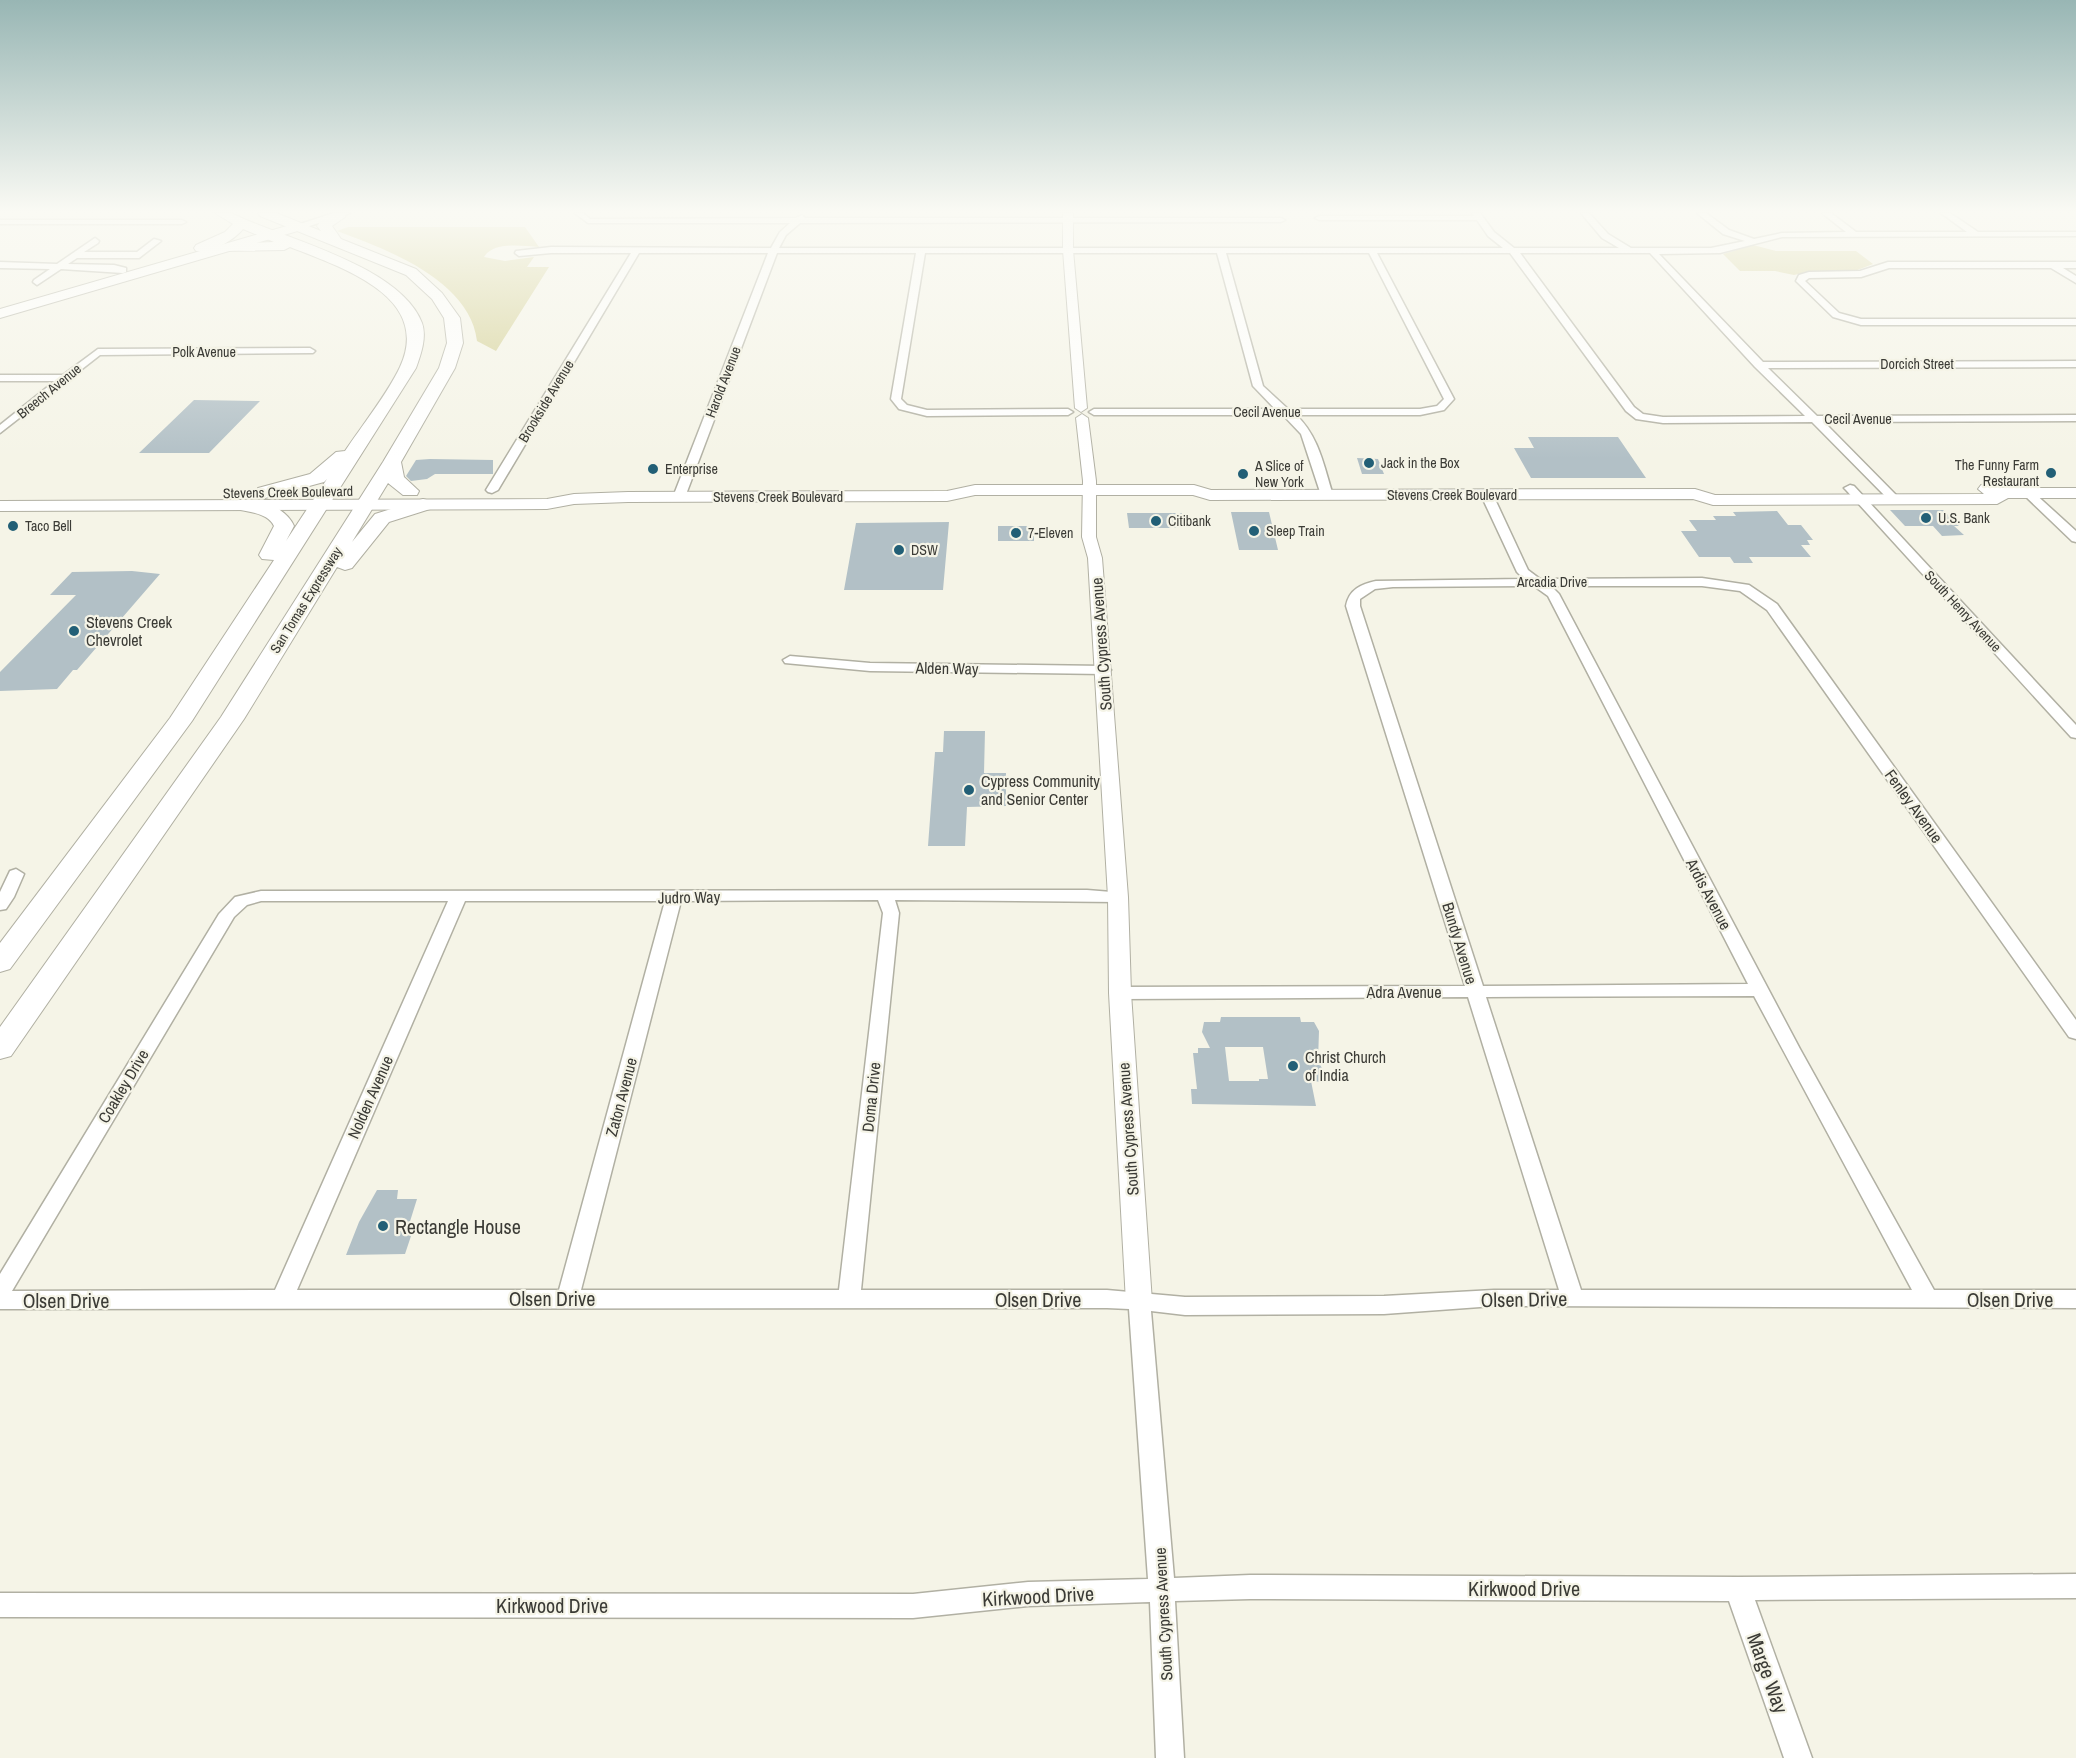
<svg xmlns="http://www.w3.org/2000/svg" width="2076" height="1758" font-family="'Archivo Narrow',sans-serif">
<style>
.green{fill:#d4d095}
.building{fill:#b2c0c6;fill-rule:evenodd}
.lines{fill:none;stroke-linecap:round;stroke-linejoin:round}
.minor-casing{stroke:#b1b0a3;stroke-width:3}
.tertiary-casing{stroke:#b1b0a3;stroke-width:2}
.secondary-casing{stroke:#b1b0a3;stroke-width:3}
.primary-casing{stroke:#b1b0a3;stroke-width:2}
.trunk-casing{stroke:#b1b0a3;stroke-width:2}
.minor{fill:#fff;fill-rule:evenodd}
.tertiary{fill:#fff;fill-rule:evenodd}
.secondary{fill:#fff;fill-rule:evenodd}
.primary{fill:#fff;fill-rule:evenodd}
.trunk{fill:#fff;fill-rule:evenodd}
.poi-dot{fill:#225f76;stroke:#f5f4e7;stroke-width:2}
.labels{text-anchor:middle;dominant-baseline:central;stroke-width:4.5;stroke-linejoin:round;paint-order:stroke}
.far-street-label{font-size:14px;fill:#3b3b36;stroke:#f5f4e7}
.far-poi-label{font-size:14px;fill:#3b3b36;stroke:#f5f4e7;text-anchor:start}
.poi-label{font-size:16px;fill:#3b3b36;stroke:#f5f4e7;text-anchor:start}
.street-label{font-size:16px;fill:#3b3b36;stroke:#f5f4e7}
.near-poi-label{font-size:20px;fill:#3b3b36;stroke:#f5f4e7;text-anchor:start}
.near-street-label{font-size:20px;fill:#3b3b36;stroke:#f5f4e7}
</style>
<rect width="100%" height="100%" fill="#f5f4e7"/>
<path class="green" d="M 348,227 L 525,227 L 539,247 C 523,246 494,241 484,257 L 505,261 L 534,257 L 527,267 L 549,267 L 496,351 L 477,341 C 470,280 386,249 337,231 Z
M 1753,245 L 1776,251 L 1856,251 L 1873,264 L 1855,271 L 1807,272 L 1794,275 L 1775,271 L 1740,271 L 1723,254 Z"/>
<path class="building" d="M 194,400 L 260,401 L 209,453 L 139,453 Z
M 1528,437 L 1618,437 L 1646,478 L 1531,478 L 1514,448 L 1534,448 Z
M 1357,458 L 1378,459 L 1384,474 L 1362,474 Z
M 430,459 L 493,460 L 493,474 L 435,474 L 427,479 L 411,481 L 406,476 L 416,460 Z
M 1890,510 L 1943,510 L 1959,526 L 1954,526 L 1964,535 L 1942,536 L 1933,526 L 1905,526 Z
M 1777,511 L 1788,525 L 1801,525 L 1813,540 L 1807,540 L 1810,545 L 1801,545 L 1811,557 L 1749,557 L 1753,563 L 1734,563 L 1730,557 L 1699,557 L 1681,531 L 1697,531 L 1689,520 L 1716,520 L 1713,516 L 1736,516 L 1733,512 Z
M 1231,512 L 1269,512 L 1278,550 L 1239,550 Z
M 1127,513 L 1182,513 L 1185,528 L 1129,528 Z
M 949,522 L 943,590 L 844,590 L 856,523 Z
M 998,526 L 1034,526 L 1034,541 L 998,541 Z
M 132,571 L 160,574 L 77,670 L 73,670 L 57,689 L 0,691 L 0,672 L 76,595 L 50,595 L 72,572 Z
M 944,731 L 985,731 L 984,773 L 1006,773 L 1006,806 L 967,807 L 965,846 L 928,846 L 935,752 L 943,752 Z
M 1221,1017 L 1300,1017 L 1301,1022 L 1314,1022 L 1319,1031 L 1318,1061 L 1323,1070 L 1323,1082 L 1311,1081 L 1316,1106 L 1192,1104 L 1191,1089 L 1197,1089 L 1193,1053 L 1198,1053 L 1198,1048 L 1210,1048 L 1202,1032 L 1204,1022 L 1220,1022 ZM 1225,1047 L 1263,1047 L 1268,1079 L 1259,1079 L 1259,1081 L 1229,1081 Z
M 377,1190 L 398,1190 L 397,1199 L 417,1199 L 407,1231 L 413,1230 L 405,1254 L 346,1255 L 359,1222 Z"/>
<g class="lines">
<defs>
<path id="minor" d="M 575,213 L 583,213 L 590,219 L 796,218 L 802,215 L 805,218 L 1281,218 L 1285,220 L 1281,222 L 800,223 L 786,235 L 779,248 L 1503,248 L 1488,236 L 1477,220 L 1319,220 L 1315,218 L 1319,216 L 1474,216 L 1472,213 L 1480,213 L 1494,232 L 1514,248 L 1619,248 L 1602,238 L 1581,213 L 1589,213 L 1608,234 L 1631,248 L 1711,248 L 1745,241 L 1723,234 L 1697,213 L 1706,213 L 1729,230 L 1754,239 L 1782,233 L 1846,232 L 1822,213 L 1831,213 L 1856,232 L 1967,232 L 1941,213 L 1950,213 L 1978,232 L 2076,232 L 2076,236 L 1782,237 L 1720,253 L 1659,254 L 1763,362 L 2076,361 L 2076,367 L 1768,368 L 1817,416 L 2076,415 L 2076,421 L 1824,422 L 1899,498 L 1899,502 L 1891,502 L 1812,422 L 1663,423 L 1636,419 L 1626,411 L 1510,253 L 1377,253 L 1454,399 L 1444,410 L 1420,415 L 1296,415 C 1319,436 1324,467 1333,495 L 1327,498 L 1321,495 L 1301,434 L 1283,415 L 1094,415 L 1089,412 L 1094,409 L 1275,409 L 1253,386 L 1217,253 L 925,253 L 901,399 L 907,405 L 927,410 L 1068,409 L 1073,412 L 1068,415 L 927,416 L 899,409 L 891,399 L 916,253 L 777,253 L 685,497 L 679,500 L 673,497 L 768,253 L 639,253 L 498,490 L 492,493 L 488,492 L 486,490 L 631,253 L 551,253 L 519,256 L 515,253 L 516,251 L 551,247 L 771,248 L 780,232 L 790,223 L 588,223 ZM 1226,253 L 1369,253 L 1444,399 L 1437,406 L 1420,409 L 1288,409 L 1263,386 ZM 1520,253 L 1650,253 L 1755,367 L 1805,416 L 1663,417 L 1643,414 L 1634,407 Z
M 0,220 L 182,220 L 186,222 L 182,224 L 0,224 Z
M 95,238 L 99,241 L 98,243 L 84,252 L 137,252 L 154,239 L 161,241 L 139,258 L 77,258 L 68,264 L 114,265 L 126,268 L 126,272 L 123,273 L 61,269 L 37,285 L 33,282 L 34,280 L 50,269 L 0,268 L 0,262 L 57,264 Z
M 1888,262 L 2076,262 L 2076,268 L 2063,268 L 2076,276 L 2076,283 L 2051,268 L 1889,268 L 1861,277 L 1809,278 L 1805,281 L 1839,313 L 1861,319 L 2076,319 L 2076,325 L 1861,325 L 1833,317 L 1796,281 L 1799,275 L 1809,272 L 1860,271 Z
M 310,348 L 315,351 L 313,353 L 100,355 L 0,433 L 0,425 L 55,381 L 0,381 L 0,375 L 63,375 L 98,349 Z
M 1850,485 L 1854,486 L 2076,725 L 2076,738 L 2071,737 L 1846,490 L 1844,488 Z
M 2028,490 L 2032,491 L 2076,531 L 2076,542 L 2072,541 L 2024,495 L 2024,491 Z
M 1487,492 L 1493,495 L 1528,570 L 1540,579 L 1702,578 L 1749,585 L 1777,604 L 2076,1020 L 2076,1039 L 2069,1037 L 1767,610 L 1740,591 L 1702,586 L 1551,586 L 1559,594 L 1800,1049 L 1934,1290 L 2076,1290 L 2076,1308 L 1494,1306 L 1384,1314 L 1185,1315 L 1151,1311 L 1174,1578 L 1250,1575 L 1738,1577 L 2076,1574 L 2076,1598 L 1755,1600 L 1812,1758 L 1784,1758 L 1729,1601 L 1250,1599 L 1175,1601 L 1184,1758 L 1156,1758 L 1150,1602 L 1028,1606 L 913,1618 L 0,1617 L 0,1593 L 913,1594 L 1028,1582 L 1148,1579 L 1129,1309 L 1107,1308 L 0,1309 L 0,1274 L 219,914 L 235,897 L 261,891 L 1087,890 L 1124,893 L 1126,897 L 1124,901 L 1118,902 L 895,900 L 899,913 L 861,1290 L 1107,1290 L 1185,1297 L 1384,1296 L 1494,1290 L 1559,1290 L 1468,997 L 1120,999 L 1114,997 L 1111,993 L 1114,989 L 1120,987 L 1465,986 L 1346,606 C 1349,589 1362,584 1376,581 L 1524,579 L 1517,572 L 1481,495 ZM 1534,586 L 1548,596 L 1748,984 L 1483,986 L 1360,606 L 1360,599 L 1375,589 L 1393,587 ZM 878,900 L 883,913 L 839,1290 L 581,1290 L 681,901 ZM 261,901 L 448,901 L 275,1290 L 12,1291 L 234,917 L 247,905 ZM 465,901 L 665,901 L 559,1290 L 297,1290 ZM 1754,996 L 1912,1290 L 1581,1290 L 1486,997 Z
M 790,656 L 870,663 L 1104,666 L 1111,670 L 1104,674 L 870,671 L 785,663 L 783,660 Z
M 16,869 L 24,874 L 14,897 L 6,909 L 0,910 L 0,892 L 10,871 Z"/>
<path id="tertiary" d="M 1063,213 L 1073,213 L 1073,250 L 1087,408 L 1081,412 L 1075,408 L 1063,250 Z
M 1082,414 L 1088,418 L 1096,481 L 1096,537 L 1102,558 L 1128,897 L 1131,993 L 1152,1302 L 1148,1309 L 1139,1312 L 1130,1309 L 1126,1302 L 1109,993 L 1108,897 L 1088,558 L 1082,537 L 1083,481 L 1076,418 Z"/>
<path id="secondary" d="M 334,213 L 350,213 L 297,230 L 291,227 Z"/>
<path id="primary" d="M 297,223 L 301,224 L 303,227 L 301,230 L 0,318 L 0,309 Z
M 1987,484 L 2003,488 L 2076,488 L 2076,498 L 2008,498 L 1997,504 L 1713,505 L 1693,499 L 1210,500 L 1193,495 L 975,495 L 947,501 L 628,502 L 574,504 L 547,509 L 0,511 L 0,501 L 547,499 L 574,494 L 628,492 L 947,491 L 975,485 L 1194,485 L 1211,490 L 1695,489 L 1715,495 L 1984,494 L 1978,489 L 1981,485 Z"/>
<path id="trunk" d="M 215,213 L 231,213 C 283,239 400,265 422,323 C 427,337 421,354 416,368 L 192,721 L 10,969 L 0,972 L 0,943 L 170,718 L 274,560 L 262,559 L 259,555 L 274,526 C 268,513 249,512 236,509 L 233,505 L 236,501 C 256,496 286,507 294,526 L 286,541 L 327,479 L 324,482 L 265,498 L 258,496 L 256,492 L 258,488 L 310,474 L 336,452 L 345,451 C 361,427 388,393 400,367 C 433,296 340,267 290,247 L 284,250 L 220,251 L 218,248 L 225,244 L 274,242 L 243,229 C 234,240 211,254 196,251 L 194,248 L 196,245 L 225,232 L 233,224 Z
M 258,213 L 276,213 L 321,231 L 317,226 C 325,216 333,213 346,213 L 345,217 L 332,226 L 341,239 L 416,269 L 442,293 L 460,318 L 463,343 L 455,368 L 401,462 L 404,477 L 419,491 L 417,495 L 403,495 L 388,483 L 352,542 L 375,514 L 423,499 L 430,501 L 433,505 L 430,509 L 389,522 L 352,568 L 345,570 L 337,567 L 244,719 L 11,1056 L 0,1059 L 0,1027 L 221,717 L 383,462 L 439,368 L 447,343 L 444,318 L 432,299 L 406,275 L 260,216 Z"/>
</defs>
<use href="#minor" class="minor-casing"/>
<use href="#tertiary" class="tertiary-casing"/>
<use href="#secondary" class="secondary-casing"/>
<use href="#primary" class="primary-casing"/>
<use href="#trunk" class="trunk-casing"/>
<use href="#minor" class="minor"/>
<use href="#tertiary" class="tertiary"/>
<use href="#secondary" class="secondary"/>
<use href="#primary" class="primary"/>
<use href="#trunk" class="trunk"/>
</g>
<linearGradient id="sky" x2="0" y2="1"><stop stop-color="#98b6b4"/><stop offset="0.46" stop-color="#fafaf4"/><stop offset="1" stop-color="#fafaf4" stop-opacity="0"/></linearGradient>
<rect width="2076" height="459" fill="url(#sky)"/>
<g class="poi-dot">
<circle cx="1369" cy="463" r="6"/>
<circle cx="653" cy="469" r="6"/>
<circle cx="2051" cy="473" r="6"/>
<circle cx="1243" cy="474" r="6"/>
<circle cx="1926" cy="518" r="6"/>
<circle cx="1156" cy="521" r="6"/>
<circle cx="13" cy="526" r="6"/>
<circle cx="1254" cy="531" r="6"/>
<circle cx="1016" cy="533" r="6"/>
<circle cx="899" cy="550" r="6"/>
<circle cx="74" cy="631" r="6"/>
<circle cx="969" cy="790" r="6"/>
<circle cx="1293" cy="1066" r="6"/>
<circle cx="383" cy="1226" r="6"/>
</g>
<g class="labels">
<g class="far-street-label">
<text x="204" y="352">Polk Avenue</text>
<text x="1917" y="364">Dorcich Street</text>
<text transform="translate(723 382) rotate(-69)">Harold Avenue</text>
<text transform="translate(49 391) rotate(-39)">Breech Avenue</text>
<text transform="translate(546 401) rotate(-59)">Brookside Avenue</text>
<text x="1267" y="412">Cecil Avenue</text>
<text x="1858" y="419">Cecil Avenue</text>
<text transform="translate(288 492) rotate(-1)">Stevens Creek Boulevard</text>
<text x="1452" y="495">Stevens Creek Boulevard</text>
<text x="778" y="497">Stevens Creek Boulevard</text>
<text x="1552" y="582">Arcadia Drive</text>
<text transform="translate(306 600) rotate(-58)">San Tomas Expressway</text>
<text transform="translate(1963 611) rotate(47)">South Henry Avenue</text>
</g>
<g class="far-poi-label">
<text x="1381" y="463">Jack in the Box</text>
<text x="2039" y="465" text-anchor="end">The Funny Farm<tspan x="2039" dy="16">Restaurant</tspan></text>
<text x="1255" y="466">A Slice of<tspan x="1255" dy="16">New York</tspan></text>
<text x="665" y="469">Enterprise</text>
<text x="1938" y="518">U.S. Bank</text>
<text x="1168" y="521">Citibank</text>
<text x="25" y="526">Taco Bell</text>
<text x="1266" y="531">Sleep Train</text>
<text x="1028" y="533">7-Eleven</text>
<text x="911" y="550">DSW</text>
</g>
<g class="poi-label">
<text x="86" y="622">Stevens Creek<tspan x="86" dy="18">Chevrolet</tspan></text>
<text x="981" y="781">Cypress Community<tspan x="981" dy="18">and Senior Center</tspan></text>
<text x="1305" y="1057">Christ Church<tspan x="1305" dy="18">of India</tspan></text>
</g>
<g class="street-label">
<text transform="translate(1101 644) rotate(-94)">South Cypress Avenue</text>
<text transform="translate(947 668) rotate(1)">Alden Way</text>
<text transform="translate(1914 806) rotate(54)">Fenley Avenue</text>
<text transform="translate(1709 894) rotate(62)">Ardis Avenue</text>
<text transform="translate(689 897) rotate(-1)">Judro Way</text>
<text transform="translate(1460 943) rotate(73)">Bundy Avenue</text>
<text x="1404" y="992">Adra Avenue</text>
<text transform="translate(123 1086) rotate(-59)">Coakley Drive</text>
<text transform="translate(370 1097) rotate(-66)">Nolden Avenue</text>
<text transform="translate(621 1097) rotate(-75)">Zaton Avenue</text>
<text transform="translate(871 1097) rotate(-84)">Doma Drive</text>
<text transform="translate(1128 1129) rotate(-94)">South Cypress Avenue</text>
<text transform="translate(1163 1614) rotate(-93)">South Cypress Avenue</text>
</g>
<g class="near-poi-label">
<text x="395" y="1226">Rectangle House</text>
</g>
<g class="near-street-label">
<text x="552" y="1298">Olsen Drive</text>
<text x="1038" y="1299">Olsen Drive</text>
<text transform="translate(1524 1299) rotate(-1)">Olsen Drive</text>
<text x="2010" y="1299">Olsen Drive</text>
<text x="66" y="1300">Olsen Drive</text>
<text x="1524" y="1588">Kirkwood Drive</text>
<text transform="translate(1038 1596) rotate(-3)">Kirkwood Drive</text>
<text x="552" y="1605">Kirkwood Drive</text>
<text transform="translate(1768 1673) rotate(70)">Marge Way</text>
</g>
</g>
</svg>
